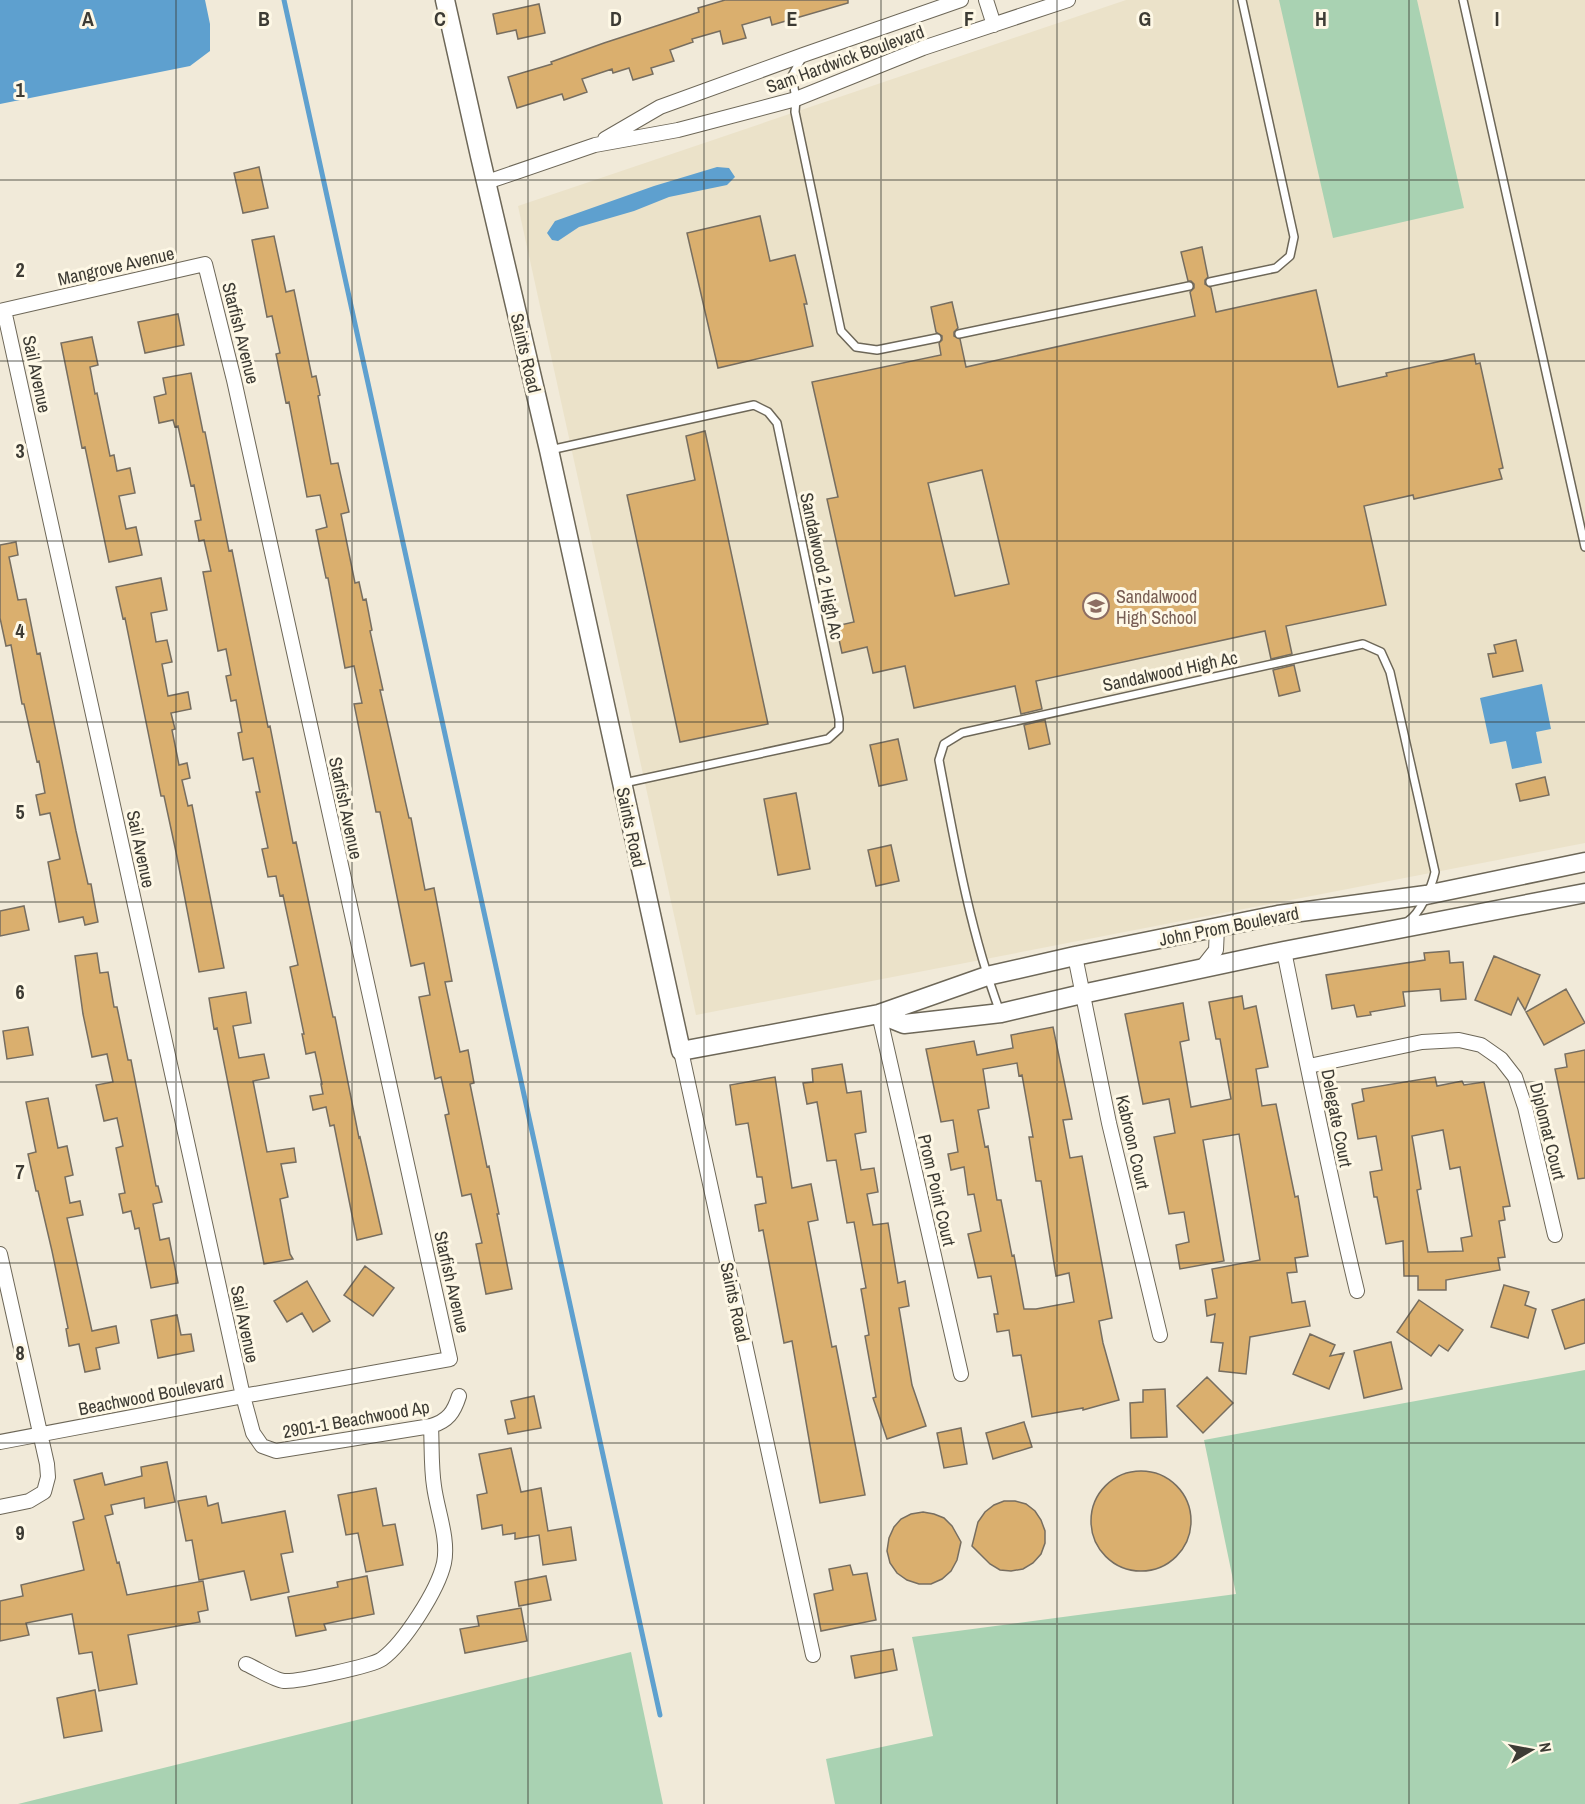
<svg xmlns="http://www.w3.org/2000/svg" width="1585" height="1804" font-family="'Archivo Narrow',sans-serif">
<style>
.built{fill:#ebe2c9}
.green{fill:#a9d2b2}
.water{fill:#5ea0cf}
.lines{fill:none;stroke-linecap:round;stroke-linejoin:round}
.stream{stroke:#5ea0cf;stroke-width:5}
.building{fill:#daaf6e;stroke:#776e60;stroke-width:1.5;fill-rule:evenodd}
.service-casing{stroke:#6d6758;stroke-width:10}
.minor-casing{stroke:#6d6758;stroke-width:16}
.tertiary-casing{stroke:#6d6758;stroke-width:21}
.service{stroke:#fff;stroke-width:7}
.minor{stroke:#fff;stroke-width:14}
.tertiary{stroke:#fff;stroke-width:18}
.grid{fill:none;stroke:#3d3b34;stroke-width:1.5;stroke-opacity:0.55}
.labels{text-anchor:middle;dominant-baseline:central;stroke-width:6;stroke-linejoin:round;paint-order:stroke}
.street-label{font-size:18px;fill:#3d3b34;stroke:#fef8e6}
.education-label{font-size:18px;fill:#785e54;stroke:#fef8e6;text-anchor:start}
.grid-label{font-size:20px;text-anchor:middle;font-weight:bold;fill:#3d3b34;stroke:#fef8e6;stroke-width:6;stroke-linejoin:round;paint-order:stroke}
</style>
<rect width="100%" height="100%" fill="#f1ead9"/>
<path class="built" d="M 1126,0 L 1585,0 L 1585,843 L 696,1015 L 518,206 Z"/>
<path class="green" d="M 1279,0 L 1417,0 L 1464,208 L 1333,238 Z
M 1585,1370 L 1585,1804 L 835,1804 L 826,1759 L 933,1736 L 912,1637 L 1236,1594 L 1204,1440 Z
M 631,1652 L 663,1804 L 18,1804 Z"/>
<path class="water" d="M 0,0 L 205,0 L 210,24 L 210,51 L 190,66 L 0,104 Z
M 717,167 L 729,168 L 735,177 L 727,185 L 669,197 L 634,211 L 579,227 L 558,241 L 552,240 L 547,233 L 555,221 L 654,186 Z
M 1542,684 L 1551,729 L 1536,732 L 1542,763 L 1512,769 L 1506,741 L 1490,744 L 1480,698 Z"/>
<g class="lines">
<path class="stream" d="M 284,0 L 660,1715"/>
</g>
<path class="building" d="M 725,0 L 848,0 L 848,3 L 772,25 L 770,17 L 742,25 L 746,38 L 723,44 L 720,31 L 692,39 L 693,42 L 670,50 L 674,61 L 651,68 L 653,74 L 633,80 L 629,68 L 613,73 L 612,69 L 582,79 L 587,92 L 564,100 L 562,94 L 517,108 L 508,77 L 552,64 L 551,62 L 604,43 L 699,12 L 698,8 Z
M 539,4 L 545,33 L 518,39 L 516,30 L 497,34 L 493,14 Z
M 259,167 L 268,208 L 243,213 L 234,173 Z
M 760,216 L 770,261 L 795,255 L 807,304 L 804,304 L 813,346 L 718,368 L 687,233 Z
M 274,236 L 286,292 L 294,290 L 312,377 L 316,376 L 320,395 L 318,396 L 331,464 L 338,463 L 349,512 L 341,514 L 355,583 L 359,582 L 363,600 L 366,599 L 372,630 L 370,631 L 383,690 L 380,690 L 409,818 L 411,818 L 425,890 L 434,888 L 452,981 L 445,982 L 460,1052 L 468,1050 L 474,1083 L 470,1084 L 487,1167 L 489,1166 L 499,1214 L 497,1214 L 512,1289 L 486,1294 L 476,1244 L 482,1243 L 471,1194 L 462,1196 L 445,1115 L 449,1114 L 441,1077 L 435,1079 L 419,997 L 430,995 L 424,963 L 411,966 L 380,812 L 376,812 L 354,704 L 362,703 L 354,666 L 345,668 L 328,578 L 326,578 L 316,530 L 327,527 L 320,495 L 307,497 L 289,402 L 286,403 L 276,354 L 280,353 L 272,316 L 267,317 L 252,240 Z
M 1202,247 L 1208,277 L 1205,280 L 1205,284 L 1211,288 L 1216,312 L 1316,290 L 1338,387 L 1387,376 L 1386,373 L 1474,354 L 1476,364 L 1480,363 L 1503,468 L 1499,469 L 1502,479 L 1414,499 L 1413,495 L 1364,506 L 1386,605 L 1286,626 L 1292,654 L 1271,659 L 1265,631 L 1036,681 L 1042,709 L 1021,714 L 1015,686 L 914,708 L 905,666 L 873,673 L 867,647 L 842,653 L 836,626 L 854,622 L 827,499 L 838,497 L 812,382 L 941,355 L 939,343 L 942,340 L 942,336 L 936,332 L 931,307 L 952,302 L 958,328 L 954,332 L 954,336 L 960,339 L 966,367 L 1195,316 L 1190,292 L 1194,288 L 1194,284 L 1191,281 L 1188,281 L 1181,252 ZM 982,470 L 1009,584 L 955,596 L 928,483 Z
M 178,314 L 184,345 L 145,353 L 138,322 Z
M 92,337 L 98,365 L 90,367 L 95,394 L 97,393 L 110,456 L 114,455 L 117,471 L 130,468 L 135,493 L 119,496 L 126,529 L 136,527 L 142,555 L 109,562 L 85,447 L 82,448 L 61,343 Z
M 191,373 L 203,432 L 205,432 L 229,551 L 232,550 L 268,727 L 270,726 L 293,843 L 296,842 L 333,1017 L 335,1017 L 359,1138 L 360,1137 L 382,1234 L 357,1240 L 334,1125 L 330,1126 L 326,1107 L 313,1110 L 310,1096 L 323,1094 L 321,1084 L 322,1084 L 315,1052 L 306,1054 L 302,1034 L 304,1034 L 290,967 L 298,965 L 283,895 L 280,896 L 276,876 L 268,877 L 262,849 L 268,848 L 256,792 L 260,792 L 253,758 L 243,760 L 238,733 L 242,732 L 236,700 L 231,701 L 226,676 L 231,675 L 226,649 L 218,651 L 203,572 L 211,571 L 204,540 L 199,541 L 195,521 L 201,520 L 194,485 L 191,486 L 178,426 L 175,427 L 173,420 L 159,423 L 154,397 L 166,394 L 163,378 Z
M 705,431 L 768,724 L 680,742 L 627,495 L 695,480 L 686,436 Z
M 16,542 L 18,555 L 9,557 L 18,600 L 26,599 L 37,654 L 40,653 L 76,831 L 88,884 L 91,884 L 98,922 L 85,925 L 83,917 L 59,922 L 48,862 L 60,859 L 50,813 L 40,815 L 36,795 L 45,793 L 39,761 L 37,762 L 24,704 L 22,704 L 11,645 L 6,646 L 0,618 L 0,545 Z
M 161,578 L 167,610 L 151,613 L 156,642 L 167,640 L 172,662 L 162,664 L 168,696 L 188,692 L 191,709 L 171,713 L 175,729 L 172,730 L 179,765 L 187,763 L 190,778 L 182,780 L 188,806 L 192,805 L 224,968 L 199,972 L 176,852 L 164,796 L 161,796 L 125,618 L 123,619 L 116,587 Z
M 1516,640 L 1523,671 L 1493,677 L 1488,654 L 1496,653 L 1494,645 Z
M 1294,665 L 1300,691 L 1279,696 L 1273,670 Z
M 1045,720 L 1050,744 L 1029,749 L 1024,725 Z
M 898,739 L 907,780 L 879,786 L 870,745 Z
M 1545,777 L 1549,795 L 1520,801 L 1516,784 Z
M 796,793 L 810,869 L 778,875 L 764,799 Z
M 891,845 L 899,881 L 876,886 L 868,850 Z
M 24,906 L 29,930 L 0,936 L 0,911 Z
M 1449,951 L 1450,963 L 1463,962 L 1466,999 L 1441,1001 L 1440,989 L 1403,992 L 1405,1006 L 1370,1012 L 1371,1015 L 1357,1017 L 1354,1005 L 1332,1009 L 1326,975 L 1425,960 L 1424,953 Z
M 97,953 L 100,973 L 108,972 L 114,1007 L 117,1007 L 128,1060 L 131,1060 L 156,1186 L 158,1186 L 162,1202 L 153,1204 L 160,1240 L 169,1238 L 178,1283 L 151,1288 L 139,1228 L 135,1229 L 131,1211 L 123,1213 L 119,1194 L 125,1193 L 116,1148 L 123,1146 L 117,1118 L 104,1121 L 96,1085 L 113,1082 L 107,1054 L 92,1057 L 83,1014 L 75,956 Z
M 1494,956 L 1540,975 L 1525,1010 L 1518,998 L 1511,1015 L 1475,1000 Z
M 1566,989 L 1585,1023 L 1544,1045 L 1526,1012 Z
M 246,992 L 251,1023 L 233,1026 L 239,1058 L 264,1054 L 269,1078 L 253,1081 L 267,1152 L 294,1148 L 296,1162 L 281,1164 L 288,1197 L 280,1199 L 290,1254 L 293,1259 L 264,1264 L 217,1028 L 214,1029 L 209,998 Z
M 1242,996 L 1244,1009 L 1256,1006 L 1268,1067 L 1256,1069 L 1262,1106 L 1276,1104 L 1295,1197 L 1298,1196 L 1308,1256 L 1295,1258 L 1297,1272 L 1287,1273 L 1292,1303 L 1305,1301 L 1310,1326 L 1250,1337 L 1246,1374 L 1219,1371 L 1223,1343 L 1211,1342 L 1215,1314 L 1207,1316 L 1205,1300 L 1217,1298 L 1212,1269 L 1260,1260 L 1239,1134 L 1203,1140 L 1224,1261 L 1180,1269 L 1176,1245 L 1189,1242 L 1184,1212 L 1169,1214 L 1154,1137 L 1175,1133 L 1169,1099 L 1143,1104 L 1125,1014 L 1183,1003 L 1189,1040 L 1180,1042 L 1191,1107 L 1231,1099 L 1220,1039 L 1216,1039 L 1209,1002 Z
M 28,1027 L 33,1055 L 7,1059 L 3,1031 Z
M 1053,1027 L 1072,1119 L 1063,1120 L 1070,1158 L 1082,1156 L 1112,1318 L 1099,1321 L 1103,1343 L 1119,1400 L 1083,1410 L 1083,1408 L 1032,1417 L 1021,1355 L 1013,1356 L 1009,1330 L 997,1332 L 994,1314 L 998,1314 L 991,1276 L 978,1278 L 968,1234 L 981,1231 L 974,1194 L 968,1195 L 964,1167 L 951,1170 L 948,1154 L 958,1152 L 953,1120 L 941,1122 L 926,1049 L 974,1041 L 977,1055 L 1013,1048 L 1011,1035 ZM 1017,1063 L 1019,1076 L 1022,1075 L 1033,1137 L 1029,1137 L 1036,1181 L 1041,1181 L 1056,1276 L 1069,1273 L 1074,1302 L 1036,1309 L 1024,1309 L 1014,1255 L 1012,1256 L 1001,1200 L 997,1200 L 988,1146 L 985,1147 L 978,1110 L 989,1108 L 983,1069 Z
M 1585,1050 L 1585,1178 L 1578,1179 L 1555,1069 L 1567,1067 L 1565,1054 Z
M 842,1064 L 847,1093 L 861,1091 L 866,1132 L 855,1134 L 861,1170 L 874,1168 L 878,1192 L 867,1194 L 873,1225 L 888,1223 L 898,1283 L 905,1281 L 909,1306 L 899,1308 L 912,1385 L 926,1426 L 887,1439 L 873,1398 L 876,1397 L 865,1336 L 869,1335 L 861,1289 L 866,1288 L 854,1222 L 847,1223 L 836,1160 L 827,1161 L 817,1102 L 807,1104 L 803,1083 L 813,1082 L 812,1069 Z
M 775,1077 L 792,1188 L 811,1184 L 818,1220 L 808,1222 L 832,1347 L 836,1346 L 865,1495 L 820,1503 L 792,1341 L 784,1343 L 763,1230 L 759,1231 L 755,1205 L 766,1203 L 762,1177 L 757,1177 L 748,1123 L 736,1125 L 730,1085 Z
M 1435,1077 L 1437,1086 L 1462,1081 L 1464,1085 L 1484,1082 L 1510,1206 L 1503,1207 L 1505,1220 L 1499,1221 L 1505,1257 L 1498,1258 L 1500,1270 L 1446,1280 L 1446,1290 L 1418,1290 L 1418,1276 L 1404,1276 L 1403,1241 L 1386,1244 L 1377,1197 L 1374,1197 L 1370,1172 L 1382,1170 L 1376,1136 L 1358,1139 L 1352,1104 L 1364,1101 L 1362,1089 ZM 1443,1130 L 1450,1169 L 1460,1167 L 1472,1236 L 1461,1238 L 1463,1251 L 1428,1252 L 1417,1190 L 1421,1189 L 1412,1136 Z
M 48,1098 L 58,1148 L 67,1146 L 73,1175 L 65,1177 L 70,1203 L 80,1201 L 83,1215 L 67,1218 L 92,1331 L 116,1326 L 119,1343 L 96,1348 L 100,1369 L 85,1372 L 79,1344 L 69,1346 L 66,1329 L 68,1328 L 52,1251 L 38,1191 L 36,1191 L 28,1154 L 36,1152 L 26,1102 Z
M 365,1266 L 394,1288 L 373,1316 L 344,1295 Z
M 307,1281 L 330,1321 L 313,1332 L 302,1313 L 287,1322 L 274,1301 Z
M 1504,1285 L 1529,1292 L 1525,1305 L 1536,1309 L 1528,1338 L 1491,1327 Z
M 1585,1299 L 1585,1343 L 1565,1349 L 1552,1310 Z
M 1419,1300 L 1463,1330 L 1448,1351 L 1439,1345 L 1431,1356 L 1397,1332 Z
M 177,1315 L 181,1335 L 191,1334 L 194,1351 L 158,1358 L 151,1320 Z
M 1310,1334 L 1335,1345 L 1330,1356 L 1344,1353 L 1329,1389 L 1293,1374 Z
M 1391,1342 L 1402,1389 L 1364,1398 L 1354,1351 Z
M 1207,1377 L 1233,1403 L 1203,1433 L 1177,1406 Z
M 1165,1389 L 1167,1437 L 1131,1438 L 1130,1403 L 1143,1402 L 1143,1390 Z
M 534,1396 L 541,1428 L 508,1434 L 505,1420 L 515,1418 L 511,1401 Z
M 1024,1422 L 1032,1447 L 993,1459 L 986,1433 Z
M 961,1428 L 967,1464 L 944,1468 L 937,1433 Z
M 511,1448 L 521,1492 L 541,1488 L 548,1531 L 571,1527 L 576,1560 L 543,1565 L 539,1535 L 515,1539 L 515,1533 L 503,1535 L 502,1525 L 482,1529 L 477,1495 L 487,1493 L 479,1454 Z
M 167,1462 L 175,1502 L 145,1508 L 144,1498 L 111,1505 L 113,1514 L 105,1516 L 117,1563 L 119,1562 L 127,1595 L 203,1581 L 208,1610 L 198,1612 L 200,1622 L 128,1635 L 137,1684 L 99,1691 L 92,1652 L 79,1654 L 72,1614 L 26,1623 L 29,1635 L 0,1641 L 0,1601 L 23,1596 L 21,1585 L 84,1570 L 73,1522 L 84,1519 L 74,1480 L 102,1473 L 105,1485 L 142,1476 L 141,1467 Z
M1091 1521a50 50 0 1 1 100 0a50 50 0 1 1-100 0Z
M 376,1488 L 383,1526 L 395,1524 L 403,1565 L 366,1572 L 358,1533 L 346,1535 L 338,1495 Z
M 206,1496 L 208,1506 L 218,1503 L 222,1523 L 285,1511 L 293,1552 L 281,1554 L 289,1592 L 251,1600 L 244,1571 L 199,1580 L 192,1540 L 186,1541 L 178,1501 Z
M 1004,1501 L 1015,1501 L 1026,1504 L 1035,1511 L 1041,1520 L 1045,1531 L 1045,1543 L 1041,1554 L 1033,1563 L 1023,1569 L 1011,1571 L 1000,1570 L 990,1564 L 972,1546 L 978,1522 L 985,1512 L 994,1505 Z
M 923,1512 L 934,1514 L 944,1518 L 952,1526 L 961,1542 L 957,1560 L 951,1571 L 942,1579 L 931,1584 L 919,1584 L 907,1580 L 897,1573 L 890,1563 L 887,1551 L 889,1538 L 894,1527 L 901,1519 L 911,1514 Z
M 850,1565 L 853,1575 L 867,1573 L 876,1620 L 821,1631 L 814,1594 L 833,1590 L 829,1569 Z
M 367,1576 L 374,1614 L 324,1624 L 326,1630 L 296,1636 L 288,1597 L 338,1587 L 337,1582 Z
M 546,1576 L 551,1600 L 519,1606 L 515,1582 Z
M 521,1608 L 527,1641 L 465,1653 L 460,1629 L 479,1626 L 477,1616 Z
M 893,1649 L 897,1670 L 855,1678 L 851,1656 Z
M 95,1690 L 102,1731 L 64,1738 L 57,1698 Z"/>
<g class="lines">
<defs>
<path id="service" d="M 1463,0 L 1585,547
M 803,56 L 792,76 L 796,99 L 795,112 L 841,331 L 856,347 L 877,350 L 937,338
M 1210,282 L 1276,268 L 1290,256 L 1294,237 L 1242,0
M 959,334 L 1189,286
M 550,450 L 754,405 L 768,412 L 777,423 L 839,719 L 839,729 L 828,739 L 624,783
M 1000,1012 C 970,931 955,845 939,760 L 944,744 L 962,733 L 1363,644 L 1381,652 L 1390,672 L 1435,872 C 1432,886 1420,914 1408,921"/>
<path id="minor" d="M 986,0 L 994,25
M 605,139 L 660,107 L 803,55 L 961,0
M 487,182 L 595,145 L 678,130 L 796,99 L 923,48 L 1068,0
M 4,310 L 243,1396 L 253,1433 L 262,1446 L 276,1451 L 431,1426 C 448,1421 454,1412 459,1396
M 0,311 L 205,264 L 234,380 L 450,1359 L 243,1396 L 0,1442
M 1284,951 C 1307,1065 1330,1178 1357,1291
M 1075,956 L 1109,1123 L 1160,1335
M 1201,969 L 1216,950 L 1217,928
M 879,1014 L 961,1374
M 681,1051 L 813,1655
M 1309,1066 L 1422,1042 L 1459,1040 L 1481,1045 L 1501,1059 L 1515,1077 L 1525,1107 L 1555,1235
M 0,1254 L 47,1464 L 48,1477 L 44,1492 L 29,1501 L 0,1507
M 246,1664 C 256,1668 274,1680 284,1681 C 297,1682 372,1666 382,1659 C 404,1643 438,1590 444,1563 C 449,1539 437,1510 434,1486 C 431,1467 432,1446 431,1426"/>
<path id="tertiary" d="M 445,0 L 480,156 L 549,450 L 681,1051 L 879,1014 L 987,976 L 1075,956 L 1278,915 L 1426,895 L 1585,862
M 879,1014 L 904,1024 L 1001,1013 L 1082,994 L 1284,951 L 1585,893"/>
</defs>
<use href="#service" class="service-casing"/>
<use href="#minor" class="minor-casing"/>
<use href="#tertiary" class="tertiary-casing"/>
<use href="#service" class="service"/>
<use href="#minor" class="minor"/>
<use href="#tertiary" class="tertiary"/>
</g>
<path class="grid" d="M 176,0 L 176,1804M 352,0 L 352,1804M 528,0 L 528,1804M 704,0 L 704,1804M 881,0 L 881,1804M 1057,0 L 1057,1804M 1233,0 L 1233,1804M 1409,0 L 1409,1804M 0,180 L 1585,180M 0,361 L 1585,361M 0,541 L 1585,541M 0,722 L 1585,722M 0,902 L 1585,902M 0,1082 L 1585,1082M 0,1263 L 1585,1263M 0,1443 L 1585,1443M 0,1624 L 1585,1624"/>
<defs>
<symbol id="school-ring" viewBox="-11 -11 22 22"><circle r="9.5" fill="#fef8e6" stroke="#8d6e63" stroke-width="1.5"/><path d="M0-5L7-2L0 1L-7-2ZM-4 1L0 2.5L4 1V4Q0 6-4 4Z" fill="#8d6e63"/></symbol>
</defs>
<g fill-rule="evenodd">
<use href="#school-ring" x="1081" y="591" width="30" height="30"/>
</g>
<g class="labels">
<g class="street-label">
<text transform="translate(845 59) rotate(-20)">Sam Hardwick Boulevard</text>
<text transform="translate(116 266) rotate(-13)">Mangrove Avenue</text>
<text transform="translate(241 333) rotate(76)">Starfish Avenue</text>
<text transform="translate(526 353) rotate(77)">Saints Road</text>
<text transform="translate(37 374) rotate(78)">Sail Avenue</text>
<text transform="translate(822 566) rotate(78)">Sandalwood 2 High Ac</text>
<text transform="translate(1170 671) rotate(-12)">Sandalwood High Ac</text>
<text transform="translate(346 808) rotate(78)">Starfish Avenue</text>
<text transform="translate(631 827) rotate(78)">Saints Road</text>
<text transform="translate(141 849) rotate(78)">Sail Avenue</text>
<text transform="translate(1229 926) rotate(-11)">John Prom Boulevard</text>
<text transform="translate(1337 1118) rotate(79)">Delegate Court</text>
<text transform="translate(1548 1131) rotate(76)">Diplomat Court</text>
<text transform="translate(1133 1142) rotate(77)">Kabroon Court</text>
<text transform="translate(937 1190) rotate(77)">Prom Point Court</text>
<text transform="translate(452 1282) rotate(77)">Starfish Avenue</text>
<text transform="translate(735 1302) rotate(78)">Saints Road</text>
<text transform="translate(245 1324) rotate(78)">Sail Avenue</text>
<text transform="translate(151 1395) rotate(-11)">Beachwood Boulevard</text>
<text transform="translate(356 1419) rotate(-10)">2901-1 Beachwood Ap</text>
</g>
<g class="education-label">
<text x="1116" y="596">Sandalwood<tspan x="1116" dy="21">High School</tspan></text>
</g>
</g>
<g class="grid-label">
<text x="88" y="26">A</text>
<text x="264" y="26">B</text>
<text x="440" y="26">C</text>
<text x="616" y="26">D</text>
<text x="792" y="26">E</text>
<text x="969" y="26">F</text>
<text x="1145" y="26">G</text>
<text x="1321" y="26">H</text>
<text x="1497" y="26">I</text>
<text x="20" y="97">1</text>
<text x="20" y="277">2</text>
<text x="20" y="458">3</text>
<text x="20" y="638">4</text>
<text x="20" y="819">5</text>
<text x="20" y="999">6</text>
<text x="20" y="1179">7</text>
<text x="20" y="1360">8</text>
<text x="20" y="1540">9</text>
</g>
<g transform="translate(1531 1750) rotate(80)" stroke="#fef8e6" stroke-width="4.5" paint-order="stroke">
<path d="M0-4.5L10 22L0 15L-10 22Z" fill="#3d3b34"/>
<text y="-9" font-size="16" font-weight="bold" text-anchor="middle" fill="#3d3b34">N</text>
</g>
</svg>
